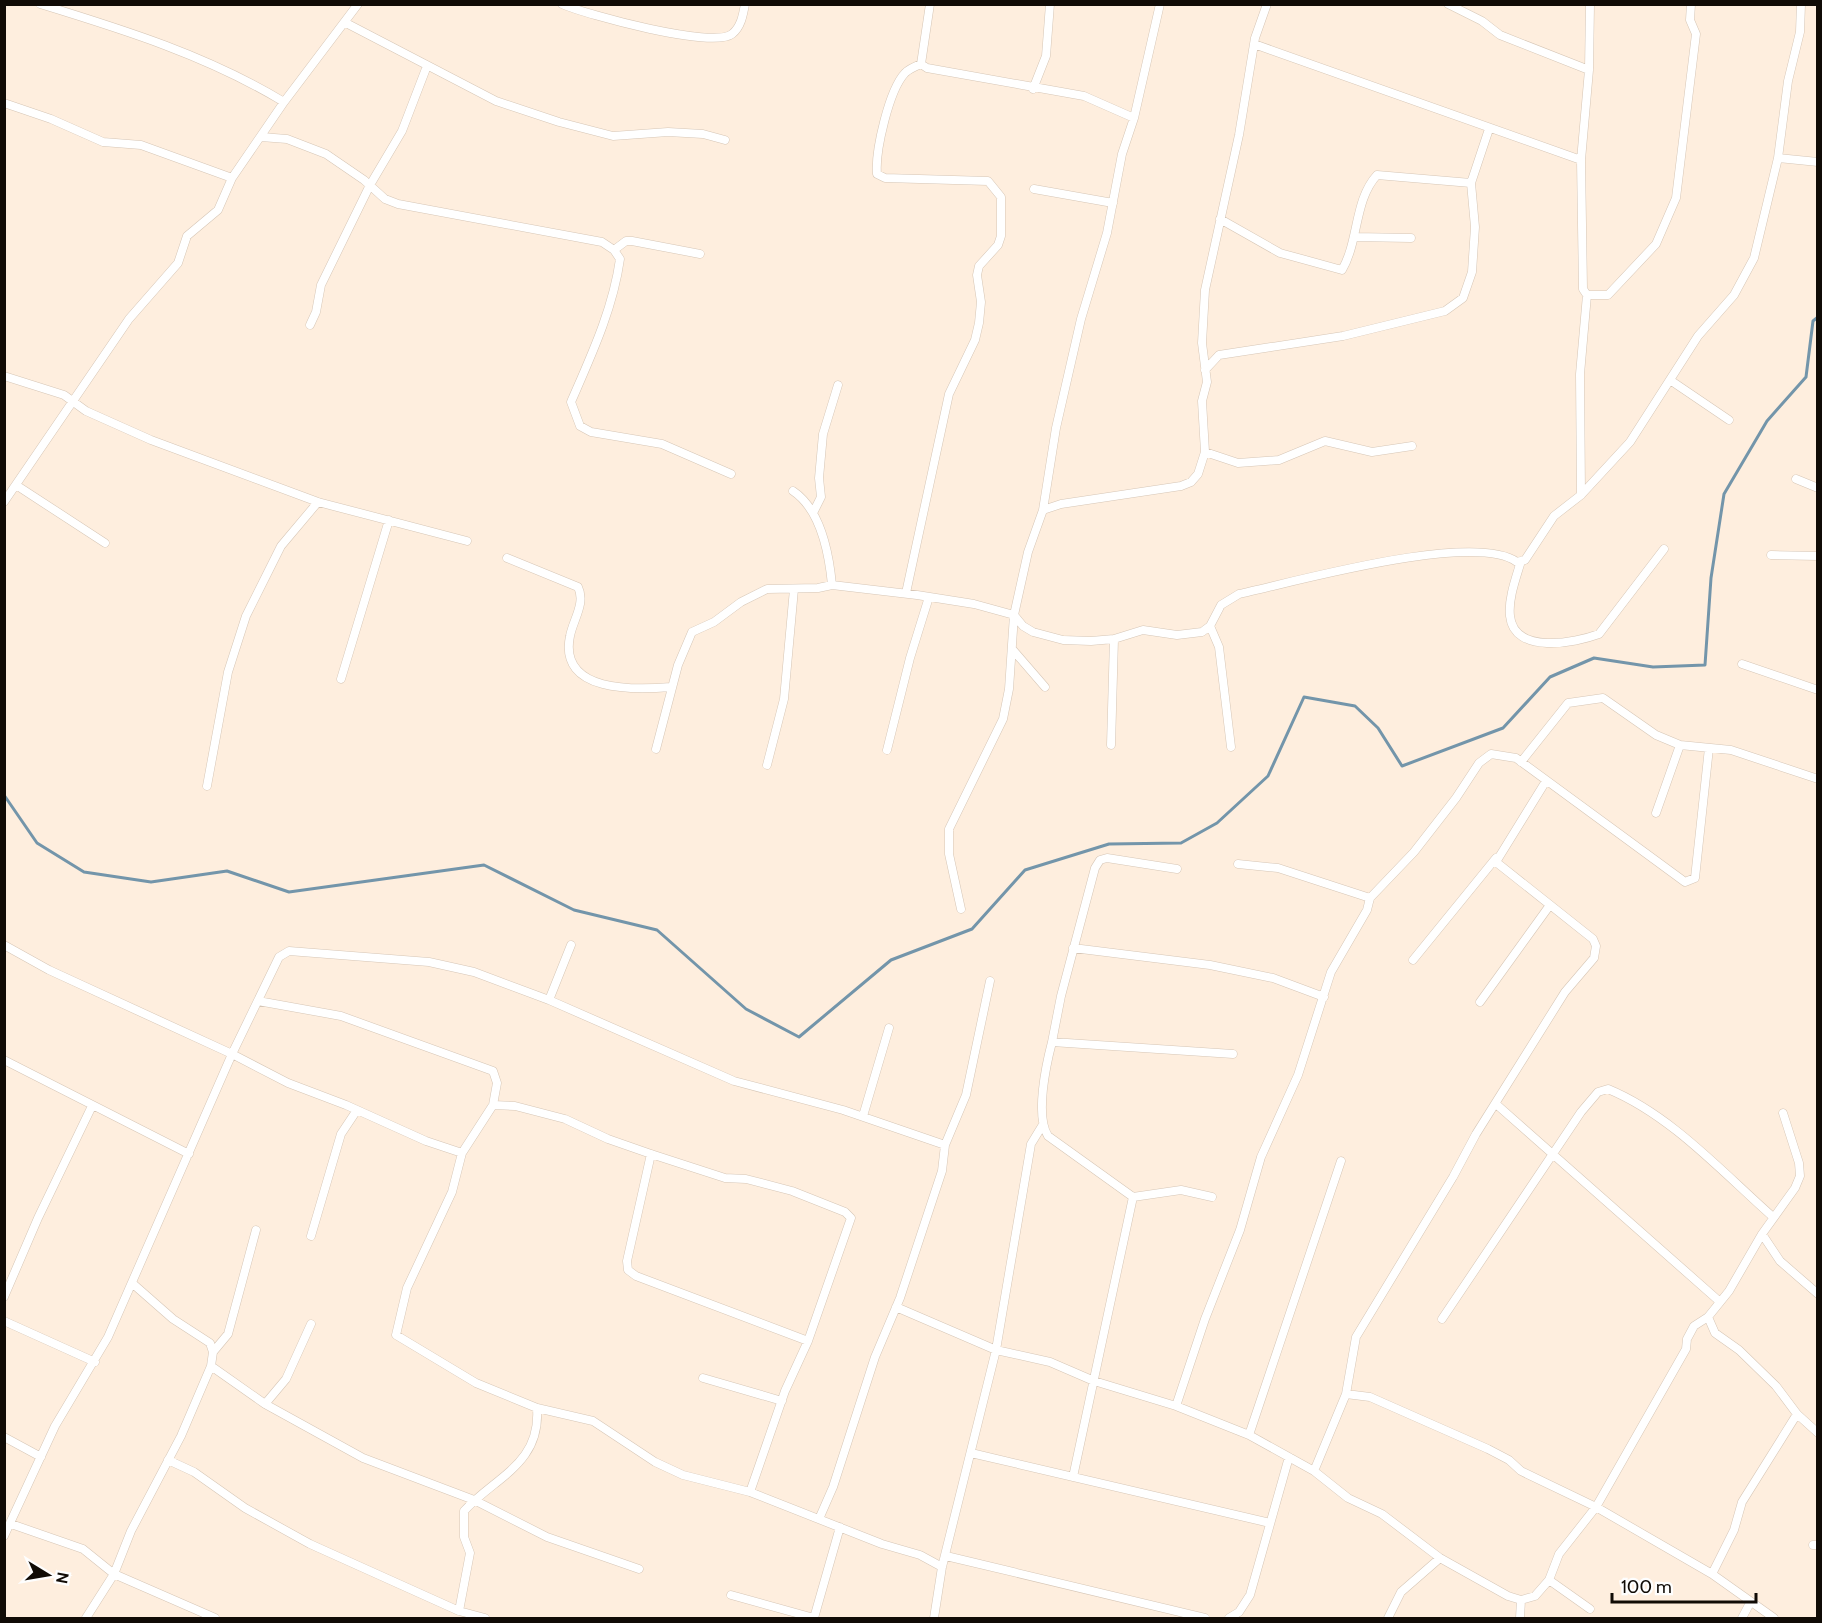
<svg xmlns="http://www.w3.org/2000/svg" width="1822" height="1623" font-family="Cabin,sans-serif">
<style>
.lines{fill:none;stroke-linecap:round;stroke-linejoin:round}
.stream{stroke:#7395aa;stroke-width:3}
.street-casing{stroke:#d6c6b6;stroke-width:9}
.street{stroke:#fff;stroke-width:8}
</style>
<rect width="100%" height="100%" fill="#feeede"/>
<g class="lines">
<path class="stream" d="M 4,795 L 37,843 L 84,872 L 151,882 L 227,871 L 289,892 L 484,865 L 574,910 L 657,930 L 746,1009 L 799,1037 L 891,960 L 972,929 L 1025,870 L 1109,844 L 1181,843 L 1217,823 L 1268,776 L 1304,697 L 1355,706 L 1378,728 L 1402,766 L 1503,728 L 1550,677 L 1594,658 L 1653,667 L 1705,665 L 1711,578 L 1724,494 L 1767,421 L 1806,377 L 1813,321 L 1818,317"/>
<defs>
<path id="street" d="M 40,4 C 125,30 208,56 284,102
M 562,4 C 587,15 713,49 732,34 C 741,27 743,15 745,4
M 930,4 L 921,64 L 927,68 L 1084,96 L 1134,118
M 1448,4 L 1482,21 L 1500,35 L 1589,70
M 1590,4 L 1589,70 L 1581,160 L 1583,289 L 1587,295 L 1608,295 L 1656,244 L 1676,198 L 1696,34 L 1690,20 L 1691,4
M 346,23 L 496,101 L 559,122 L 613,136 L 668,132 L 703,134 L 725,140
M 1254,44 L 1581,160
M 1033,89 L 1046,56 L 1050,4
M 4,103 L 51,119 L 103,142 L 141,145 L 232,178
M 261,137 L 287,139 L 326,154 L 364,180 L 385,199 L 398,204 L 602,242 L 614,250 L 620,259 C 613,309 591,356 571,402 L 580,426 L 591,432 L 662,444 L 731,474
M 1778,158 L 1818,162
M 1034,189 L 1113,203
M 1220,219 L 1280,253 L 1342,270 C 1359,241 1354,200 1377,175 L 1471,183
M 1354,237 L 1411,238
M 614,250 L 626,241 L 632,241 L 700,254
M 310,325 L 316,312 L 321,285 L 370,185 L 402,131 L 427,66
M 1205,370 L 1219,355 L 1343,336 L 1445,311 L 1463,298 L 1472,272 L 1475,227 L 1471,183 L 1489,129
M 4,376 L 64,395 L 86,411 L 151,440 L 318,502 L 467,541
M 1670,380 L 1729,420
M 1205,452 L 1238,463 L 1279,460 L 1325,441 L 1372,452 L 1412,446
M 1796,479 L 1818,488
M 16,485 L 105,543
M 793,491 C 820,509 829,553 832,585
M 1581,495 L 1580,374 L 1587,295
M 4,502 L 129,319 L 178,263 L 187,236 L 218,210 L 232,178 L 284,102 L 358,4
M 1043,510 L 1061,504 L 1181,486 L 1191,482 L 1198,474 L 1205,452 L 1202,401 L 1207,382 L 1202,343 L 1205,290 L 1239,135 L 1255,38 L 1267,4
M 813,513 L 821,497 L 819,478 L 823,434 L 838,385
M 1771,555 L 1818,556
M 507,558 L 578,587 C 586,603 573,620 570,636 C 558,693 635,690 671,687
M 1521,561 C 1516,578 1508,599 1510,616 C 1514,655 1575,643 1599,634 L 1664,549
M 906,593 L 949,394 L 975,340 L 979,323 L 981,302 L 977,275 L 979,266 L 998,245 L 1001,236 L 1001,197 L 988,181 L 885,178 L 877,174 C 875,151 889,90 905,73 C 909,69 916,66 921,64
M 1210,626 L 1219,647 L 1231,747
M 1013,650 L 1045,687
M 1742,664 L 1818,690
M 341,679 L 389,520
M 1111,745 L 1114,639
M 656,749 L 678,665 L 692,632 L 714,622 L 741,602 L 767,589 L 818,588 L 832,585 L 917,595 L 974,604 L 1014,615 L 1023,626 L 1033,632 L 1063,640 L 1091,641 L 1114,639 L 1143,630 L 1177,635 L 1202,632 L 1210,626 L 1221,605 L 1239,594 C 1294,582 1474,531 1517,562 L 1525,560 L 1554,516 L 1581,495 L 1630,442 L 1698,336 L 1734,295 L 1754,258 L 1778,158 L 1788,81 L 1800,32 L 1801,4
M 887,750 L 910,658 L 929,597
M 1521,762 L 1568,703 L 1603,698 L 1656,735 L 1680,745 L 1731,750 L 1818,779
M 767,765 L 784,699 L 794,589
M 207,786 L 228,672 L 246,616 L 281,546 L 318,502
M 1656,813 L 1680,745
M 1238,864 L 1278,868 L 1370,898
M 961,909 L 949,854 L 949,829 L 1003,719 L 1009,689 L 1014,615 L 1028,552 L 1043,510 L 1056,428 L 1081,319 L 1107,233 L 1122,154 L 1134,118 L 1160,4
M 4,945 L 49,970 L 232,1054 L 288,1083 L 346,1105 L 426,1141 L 462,1153
M 1073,948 L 1210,965 L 1273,978 L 1324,997
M 1413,960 L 1496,858
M 549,1000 L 571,945
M 258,1001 L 341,1016 L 493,1071 L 497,1083 L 493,1105
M 1480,1002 L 1550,905
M 1052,1042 L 1061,996 L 1095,868 L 1100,860 L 1107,858 L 1177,869
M 4,1060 L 189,1154
M 1496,1104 L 1719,1301
M 863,1116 L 889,1028
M 651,1154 L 627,1261 L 628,1270 L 636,1276 L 808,1341
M 1212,1197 L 1181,1190 L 1133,1197 L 1048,1136 C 1035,1116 1046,1065 1052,1042 L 1233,1054
M 1762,1234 L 1780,1261 L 1818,1294
M 311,1236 L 341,1134 L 357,1110
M 132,1283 L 173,1319 L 210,1343 L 213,1352 L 211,1366 L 265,1404 L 363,1458 L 474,1500 L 547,1537 L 639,1569
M 4,1297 L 38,1218 L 92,1106
M 896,1307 L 996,1350 L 1050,1362 L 1094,1381 L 1176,1406 L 1249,1435 L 1314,1471 L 1348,1498 L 1382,1514 L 1440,1558 L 1508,1596 L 1521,1600 L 1535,1596 L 1549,1580 L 1559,1554 L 1596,1507 L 1686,1349 L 1687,1339 L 1694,1326 L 1708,1317 L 1729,1291 L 1762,1234 L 1795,1188 L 1800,1176 L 1799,1163 L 1783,1113
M 1708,1317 L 1715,1333 L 1739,1350 L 1776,1386 L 1797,1414 L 1818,1433
M 1442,1319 L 1581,1112 L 1598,1092 L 1608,1089 C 1671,1115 1722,1172 1773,1217
M 4,1321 L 95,1362
M 213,1352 L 228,1334 L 256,1230
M 703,1378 L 782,1401
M 1346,1394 L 1370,1397 L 1488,1449 L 1509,1460 L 1521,1471 L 1596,1507 L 1712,1574 L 1774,1618
M 265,1404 L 286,1379 L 311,1324
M 1176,1406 L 1205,1319 L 1240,1230 L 1261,1157 L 1298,1075 L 1331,972 L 1367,910 L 1370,898 L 1414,852 L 1456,798 L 1479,763 L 1491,754 L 1516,758 L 1685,882 L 1695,878 L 1709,748
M 1249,1435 L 1341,1161
M 4,1437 L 41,1457
M 971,1453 L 1270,1523
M 168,1460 L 194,1472 L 245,1508 L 310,1544 L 459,1611
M 1314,1471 L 1346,1394 L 1356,1337 L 1453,1177 L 1476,1134 L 1565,992 L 1594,958 L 1596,946 L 1593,939 L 1496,862 L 1546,781
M 1073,1477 L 1133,1197
M 750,1492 L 785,1391 L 808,1341 L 851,1218 L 845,1212 L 792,1191 L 746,1179 L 725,1178 L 651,1154 L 608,1139 L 565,1119 L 515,1106 L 493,1105 L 462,1153 L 452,1192 L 407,1288 L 396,1335 L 476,1383 L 537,1408 L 593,1421 L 655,1462 L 683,1475 L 750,1492 L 882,1544 L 920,1555 L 942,1567
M 819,1519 L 833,1487 L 875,1357 L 900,1298 L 942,1171 L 945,1145 L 966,1095 L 990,981
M 11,1524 L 83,1549 L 114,1574 L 215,1618
M 4,1536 L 55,1426 L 108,1337 L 232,1054 L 279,957 L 289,951 L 429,962 L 474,972 L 549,1000 L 734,1081 L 843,1110 L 945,1145
M 1813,1545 L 1818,1545
M 946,1556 L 1205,1618
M 1712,1574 L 1734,1530 L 1742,1502 L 1797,1414
M 1549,1580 L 1590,1609
M 731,1595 L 814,1618
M 86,1618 L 114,1574 L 131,1531 L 181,1436 L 211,1366
M 485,1618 L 459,1611 L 470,1553 L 464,1537 L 464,1511 C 495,1477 541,1464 537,1408
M 814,1618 L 840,1527
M 934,1618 L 942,1567 L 996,1350 L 1031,1144 L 1042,1126
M 1229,1618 L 1239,1612 L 1250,1595 L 1289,1457
M 1388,1618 L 1401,1592 L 1440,1558
M 1520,1618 L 1521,1600
M 1742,1618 L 1750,1603"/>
</defs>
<use href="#street" class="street-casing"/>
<use href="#street" class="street"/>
</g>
<rect width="1822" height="1623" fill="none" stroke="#100b06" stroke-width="12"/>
<g transform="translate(48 1575) rotate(101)" stroke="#fefefe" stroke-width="4.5" paint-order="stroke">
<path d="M0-4.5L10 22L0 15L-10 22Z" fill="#100b06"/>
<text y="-9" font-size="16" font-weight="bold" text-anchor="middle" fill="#100b06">N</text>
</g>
<path d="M1612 1593v9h144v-9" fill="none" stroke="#100b06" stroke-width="3"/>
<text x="1621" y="1593" font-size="18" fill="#100b06" stroke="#fefefe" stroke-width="4.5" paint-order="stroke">100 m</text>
</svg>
